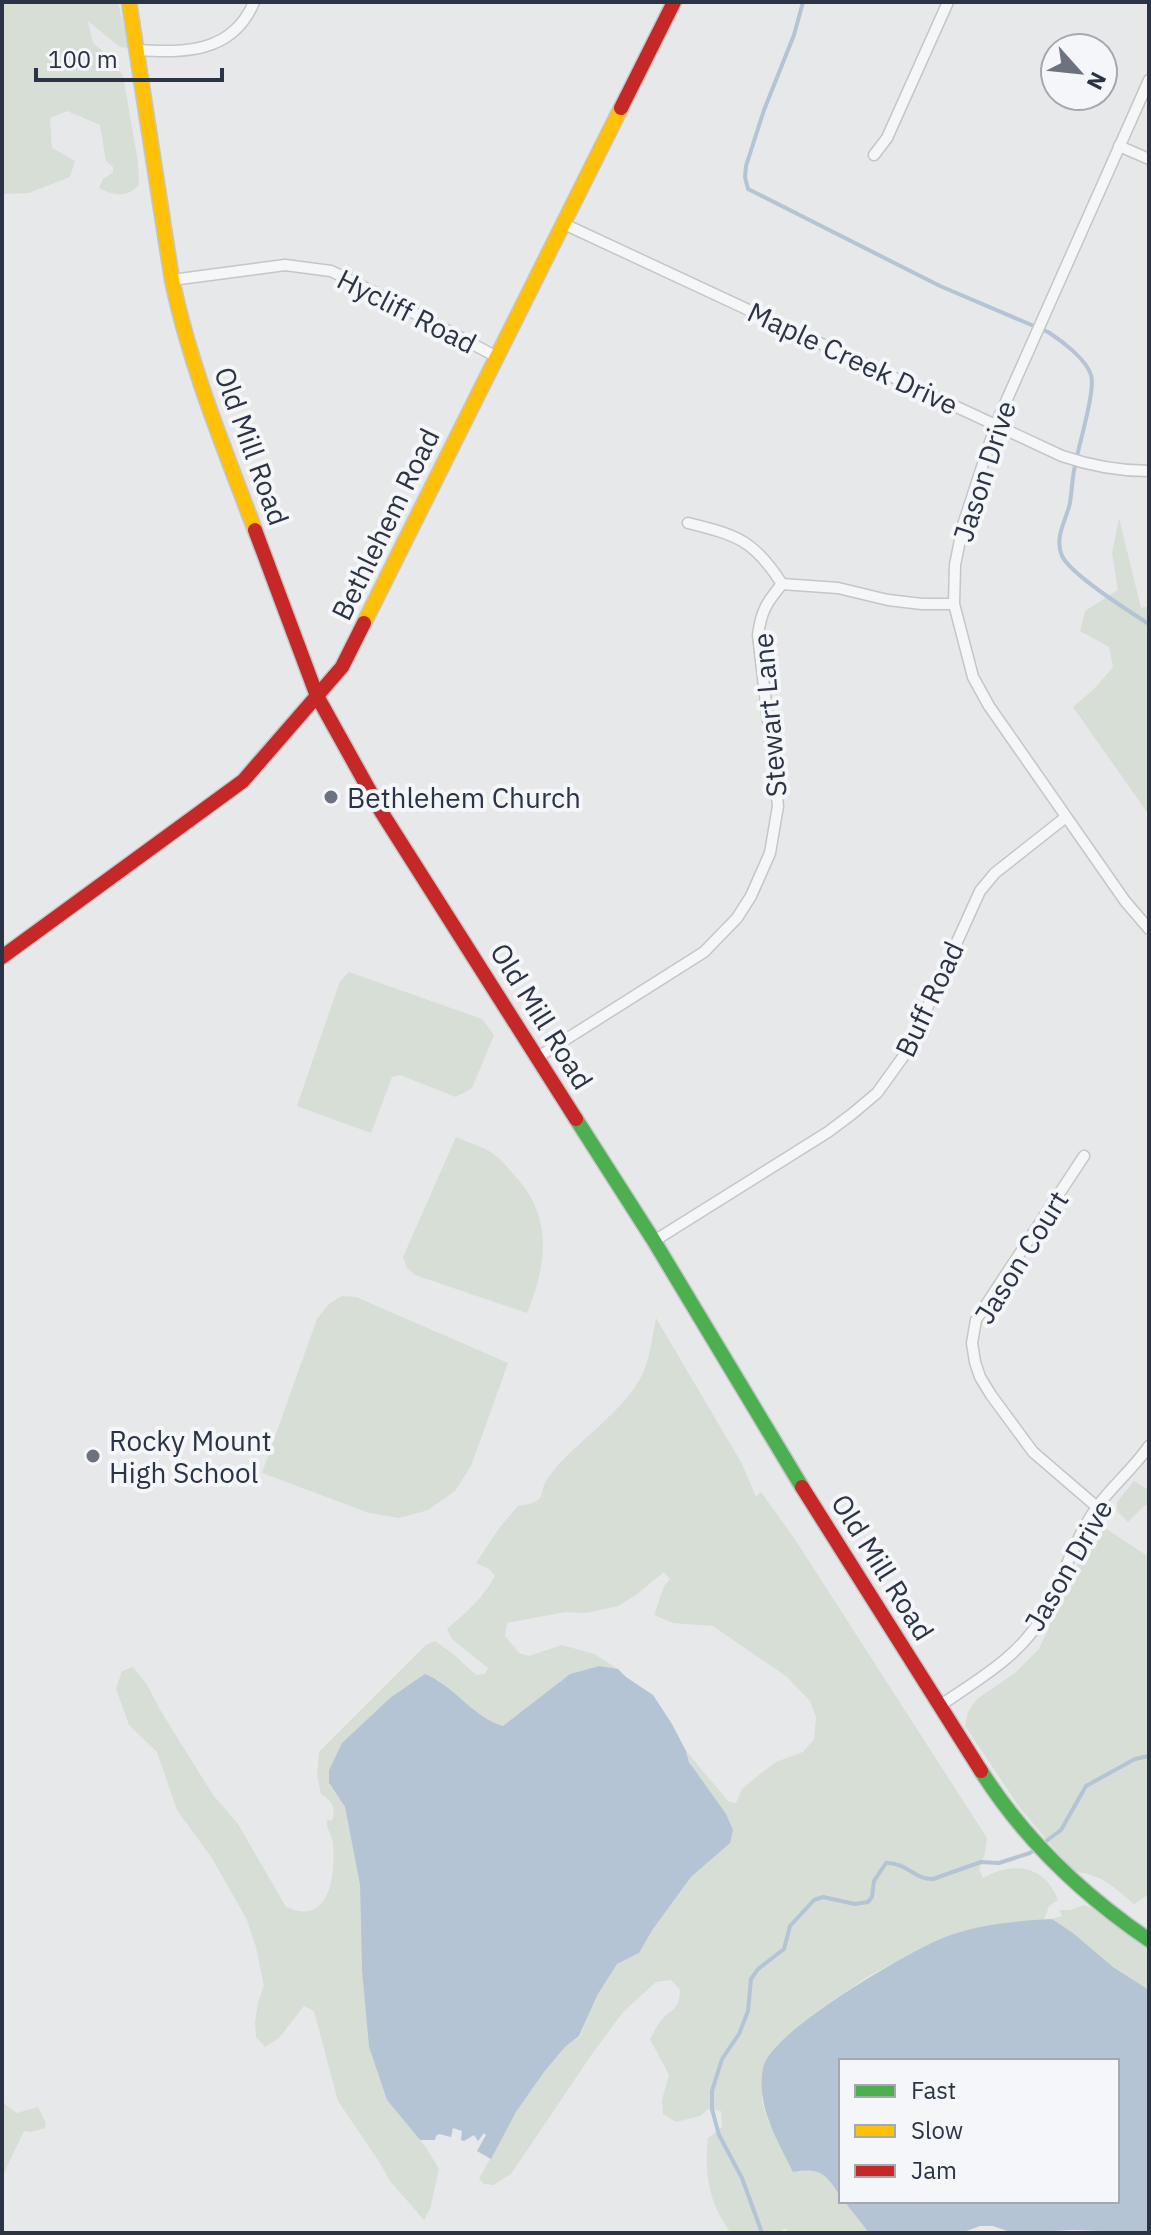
<svg xmlns="http://www.w3.org/2000/svg" width="1151" height="2235" font-family="'IBM Plex Sans',sans-serif">
<style>
.green{fill:#d6ded6}
.water{fill:#b4c4d5}
.lines{fill:none;stroke-linecap:round;stroke-linejoin:round}
.stream{stroke:#b4c4d5;stroke-width:4}
.street-casing{stroke:#c4c6c8;stroke-width:13}
.fast-casing{stroke:#c4c6c8;stroke-width:17}
.slow-casing{stroke:#c4c6c8;stroke-width:17}
.jam-casing{stroke:#c4c6c8;stroke-width:17}
.street{stroke:#f5f6f7;stroke-width:10}
.fast{stroke:#4caf50;stroke-width:14}
.slow{stroke:#ffc107;stroke-width:14}
.jam{stroke:#c62828;stroke-width:14}
.poi-dot{fill:#6c737f;stroke:#f4f6f9;stroke-width:3}
.labels{text-anchor:middle;dominant-baseline:central;stroke-width:8;stroke-linejoin:round;paint-order:stroke}
.street-label{font-size:28px;fill:#2b3445;stroke:#f4f6f9}
.poi-label{font-size:28px;fill:#2b3445;stroke:#f4f6f9;text-anchor:start}
</style>
<rect width="100%" height="100%" fill="#e6e8ea"/>
<path class="green" d="M 2,2 L 118,2 L 129,48 L 120,47 L 88,21 L 93,43 L 108,56 L 123,76 L 138,162 L 139,185 C 126,198 115,196 99,188 L 103,179 L 113,173 L 113,167 L 106,161 L 100,125 L 67,111 L 50,118 L 52,148 L 75,161 L 70,177 L 29,193 L 2,194 Z
M 1119,518 L 1141,608 L 1149,606 L 1149,815 L 1073,707 L 1093,690 L 1113,667 L 1109,647 L 1080,631 L 1085,611 L 1118,590 L 1112,553 Z
M 349,972 L 482,1019 L 494,1035 L 472,1088 L 456,1097 L 400,1075 L 392,1077 L 371,1133 L 297,1106 L 340,981 Z
M 456,1137 C 469,1143 485,1147 496,1156 C 502,1160 508,1168 513,1174 C 554,1216 547,1264 527,1313 L 415,1275 L 407,1268 L 403,1257 Z
M 342,1296 L 356,1297 L 508,1363 L 471,1466 L 455,1491 L 428,1510 L 399,1518 L 369,1513 L 262,1473 L 317,1319 L 330,1303 Z
M 656,1318 L 742,1464 L 756,1497 L 761,1492 L 796,1541 L 987,1838 L 985,1853 L 979,1869 L 983,1878 C 1013,1861 1045,1865 1058,1900 L 1049,1906 L 1044,1920 L 974,1929 L 938,1940 L 867,1977 L 815,2013 L 777,2046 L 763,2066 L 762,2101 L 768,2121 L 803,2170 C 827,2171 829,2178 841,2197 L 841,2201 L 844,2201 L 869,2233 L 788,2233 L 786,2228 L 777,2233 L 731,2233 C 709,2203 704,2174 708,2138 L 722,2127 L 721,2111 L 708,2109 L 700,2116 L 676,2122 L 663,2114 L 662,2100 L 669,2075 L 650,2039 C 653,2034 656,2027 660,2022 C 670,2009 680,2011 680,1990 L 671,1980 L 656,1982 L 623,2012 L 592,2054 L 511,2174 L 493,2185 L 484,2184 L 479,2179 L 516,2112 L 544,2072 L 565,2047 L 580,2036 L 598,1994 L 617,1964 L 639,1953 L 653,1929 L 691,1877 L 717,1854 L 733,1830 C 721,1803 693,1778 686,1751 L 729,1802 L 736,1803 L 742,1789 L 760,1774 L 776,1762 L 803,1752 L 814,1739 L 816,1717 L 810,1701 L 787,1677 L 713,1626 L 673,1623 L 654,1615 L 664,1586 L 670,1579 L 664,1572 L 636,1595 L 618,1606 L 586,1613 L 565,1612 L 507,1623 L 505,1636 L 519,1653 L 529,1656 L 562,1645 L 594,1654 L 618,1669 L 599,1666 L 570,1674 L 503,1726 L 488,1722 L 437,1679 L 390,1698 L 342,1743 L 329,1770 L 329,1784 L 345,1807 L 360,1885 L 362,1971 L 369,2047 L 387,2100 L 427,2149 L 439,2169 L 430,2209 L 424,2220 L 390,2181 L 380,2163 L 338,2101 L 314,2011 L 304,2006 L 279,2038 L 265,2047 L 256,2037 L 255,2022 L 258,2002 L 264,1986 L 256,1947 L 247,1920 L 212,1858 L 177,1810 L 157,1752 L 129,1725 L 116,1689 L 122,1671 L 133,1667 L 147,1685 L 162,1713 L 213,1795 L 238,1824 L 286,1907 C 330,1927 336,1874 333,1843 C 332,1834 326,1830 327,1820 L 332,1821 C 336,1807 333,1802 321,1794 L 317,1775 L 319,1752 L 426,1645 L 435,1641 L 452,1653 L 476,1675 L 485,1674 L 488,1668 L 452,1639 L 447,1629 C 466,1613 483,1598 495,1576 L 489,1569 L 476,1563 L 500,1527 L 518,1506 C 551,1501 535,1495 550,1475 C 577,1440 618,1417 640,1379 C 650,1362 652,1337 656,1318 Z
M 1134,1481 L 1149,1490 L 1149,1508 L 1145,1505 L 1128,1522 L 1117,1511 L 1117,1502 Z
M 1102,1526 L 1149,1557 L 1149,1830 L 1147,1840 L 1149,1841 L 1149,1894 L 1134,1904 C 1115,1888 1100,1873 1074,1872 L 1020,1808 L 965,1726 L 968,1712 L 977,1699 L 1015,1673 L 1039,1649 L 1084,1550 Z
M 1084,1905 L 1101,1912 L 1149,1949 L 1149,1990 L 1113,1967 L 1073,1933 L 1052,1919 L 1062,1916 L 1060,1910 L 1070,1910 Z
M 2,2102 L 17,2113 L 38,2107 L 46,2123 L 45,2128 L 31,2132 L 24,2131 L 2,2177 Z"/>
<path class="water" d="M 599,1666 L 618,1669 L 626,1677 L 653,1695 L 672,1724 L 686,1751 L 689,1762 L 726,1814 L 733,1830 L 730,1843 L 691,1877 L 653,1929 L 639,1953 L 617,1964 L 598,1994 L 579,2036 L 565,2047 L 544,2072 L 516,2112 L 491,2159 L 477,2151 L 486,2135 L 484,2133 L 478,2141 L 474,2135 L 464,2141 L 461,2140 L 462,2131 L 453,2128 L 451,2137 L 439,2134 L 436,2136 L 435,2140 L 420,2140 L 387,2100 L 369,2047 L 362,1971 L 360,1885 L 345,1807 L 329,1783 L 329,1770 L 342,1743 L 390,1698 L 425,1674 C 455,1686 472,1717 503,1726 L 570,1674 Z
M 1052,1919 L 1073,1933 L 1113,1967 L 1149,1990 L 1149,2233 L 1074,2230 L 1013,2233 L 993,2226 L 980,2226 L 961,2233 L 869,2233 L 844,2201 L 1117,2201 L 1117,2061 L 841,2061 L 841,2197 C 826,2175 822,2167 793,2172 C 777,2139 756,2107 763,2068 C 770,2032 902,1956 938,1940 C 972,1925 1014,1921 1052,1919 Z"/>
<g class="lines">
<path class="stream" d="M 803,2 L 794,35 L 764,110 L 746,166 L 745,177 L 748,189 L 940,286 L 1048,332 C 1062,341 1086,359 1091,375 C 1096,390 1078,447 1075,466 C 1072,478 1072,490 1070,503 C 1066,521 1054,537 1062,556 C 1071,574 1130,612 1149,624
M 762,2233 L 742,2178 L 719,2135 L 712,2109 L 712,2091 L 722,2059 L 739,2034 L 748,2011 L 751,1979 L 758,1969 L 784,1949 L 790,1926 L 814,1900 L 823,1897 L 855,1904 L 868,1902 L 872,1897 L 874,1881 L 886,1863 C 906,1862 915,1880 933,1879 L 981,1862 L 999,1863 L 1030,1853 L 1061,1830 L 1086,1786 L 1135,1759 L 1149,1756"/>
<defs>
<path id="street" d="M 138,50 C 185,53 233,53 254,2
M 1149,80 L 996,424 L 963,525 L 955,565 L 954,604 L 973,677 L 989,706 L 1125,901 L 1149,929
M 1119,146 L 1149,159
M 874,155 L 887,138 L 948,2
M 564,224 L 1062,456 C 1091,466 1119,471 1149,471
M 172,280 L 285,265 L 331,271 L 386,298 L 497,357
M 688,523 C 737,535 754,540 782,584
M 538,1057 L 704,952 L 737,918 L 751,896 L 770,853 L 778,806 L 758,635 C 761,611 767,602 782,584 L 838,588 L 888,600 L 922,604 L 954,604
M 1084,1156 L 976,1320 L 972,1343 L 975,1362 L 980,1377 L 991,1395 L 1033,1452 L 1097,1507
M 654,1241 L 828,1132 L 852,1114 L 877,1093 L 908,1050 L 980,891 L 995,873 L 1066,817
M 941,1705 C 977,1680 1020,1656 1042,1617 C 1062,1582 1074,1539 1097,1507 C 1113,1485 1134,1468 1149,1446"/>
<path id="fast" d="M 576,1119 L 654,1241 L 802,1487
M 981,1771 C 1024,1839 1083,1895 1149,1940"/>
<path id="slow" d="M 129,2 L 172,280 C 190,366 224,448 255,530
M 364,623 L 621,108"/>
<path id="jam" d="M 621,108 L 674,2
M 255,530 L 317,696 L 382,813 L 576,1119
M 2,957 L 243,781 L 342,667 L 364,623
M 802,1487 L 981,1771"/>
</defs>
<use href="#street" class="street-casing"/>
<use href="#fast" class="fast-casing"/>
<use href="#slow" class="slow-casing"/>
<use href="#jam" class="jam-casing"/>
<use href="#street" class="street"/>
<use href="#fast" class="fast"/>
<use href="#slow" class="slow"/>
<use href="#jam" class="jam"/>
</g>
<g class="poi-dot">
<circle cx="331" cy="797" r="8"/>
<circle cx="93" cy="1456" r="8"/>
</g>
<g class="labels">
<g class="street-label">
<text transform="translate(407 311) rotate(27)">Hycliff Road</text>
<text transform="translate(853 358) rotate(25)">Maple Creek Drive</text>
<text transform="translate(252 446) rotate(70)">Old Mill Road</text>
<text transform="translate(984 471) rotate(-72)">Jason Drive</text>
<text transform="translate(385 524) rotate(-64)">Bethlehem Road</text>
<text transform="translate(769 715) rotate(-95)">Stewart Lane</text>
<text transform="translate(929 999) rotate(-65)">Buff Road</text>
<text transform="translate(542 1016) rotate(58)">Old Mill Road</text>
<text transform="translate(1021 1257) rotate(-58)">Jason Court</text>
<text transform="translate(1068 1565) rotate(-60)">Jason Drive</text>
<text transform="translate(883 1567) rotate(58)">Old Mill Road</text>
</g>
<g class="poi-label">
<text x="347" y="797">Bethlehem Church</text>
<text x="109" y="1440">Rocky Mount<tspan x="109" dy="32">High School</tspan></text>
</g>
</g>
<rect width="1151" height="2235" fill="none" stroke="#2b3445" stroke-width="8"/>
<rect x="839" y="2059" width="280" height="144" fill="#f4f6f9" stroke="#a4a8b1" stroke-width="2"/>
<rect x="855" y="2085" width="40" height="12" fill="#4caf50" stroke="#a4a8b1" stroke-width="2"/>
<text x="911" y="2099" font-size="24" fill="#2b3445">Fast</text>
<rect x="855" y="2125" width="40" height="12" fill="#ffc107" stroke="#a4a8b1" stroke-width="2"/>
<text x="911" y="2139" font-size="24" fill="#2b3445">Slow</text>
<rect x="855" y="2165" width="40" height="12" fill="#c62828" stroke="#a4a8b1" stroke-width="2"/>
<text x="911" y="2179" font-size="24" fill="#2b3445">Jam</text>
<g transform="translate(1079 72) rotate(117)"><circle r="38" fill="#f4f6f9" stroke="#a4a8b1" stroke-width="2"/>
<path d="M0-6L14 30L0 20L-14 30Z" fill="#6c737f"/>
<text y="-12" font-size="22" font-weight="bold" text-anchor="middle" fill="#2b3445">N</text>
</g>
<path d="M36 68v12h186v-12" fill="none" stroke="#2b3445" stroke-width="4"/>
<text x="48" y="68" font-size="24" fill="#2b3445" stroke="#f4f6f9" stroke-width="6" paint-order="stroke">100 m</text>
</svg>
